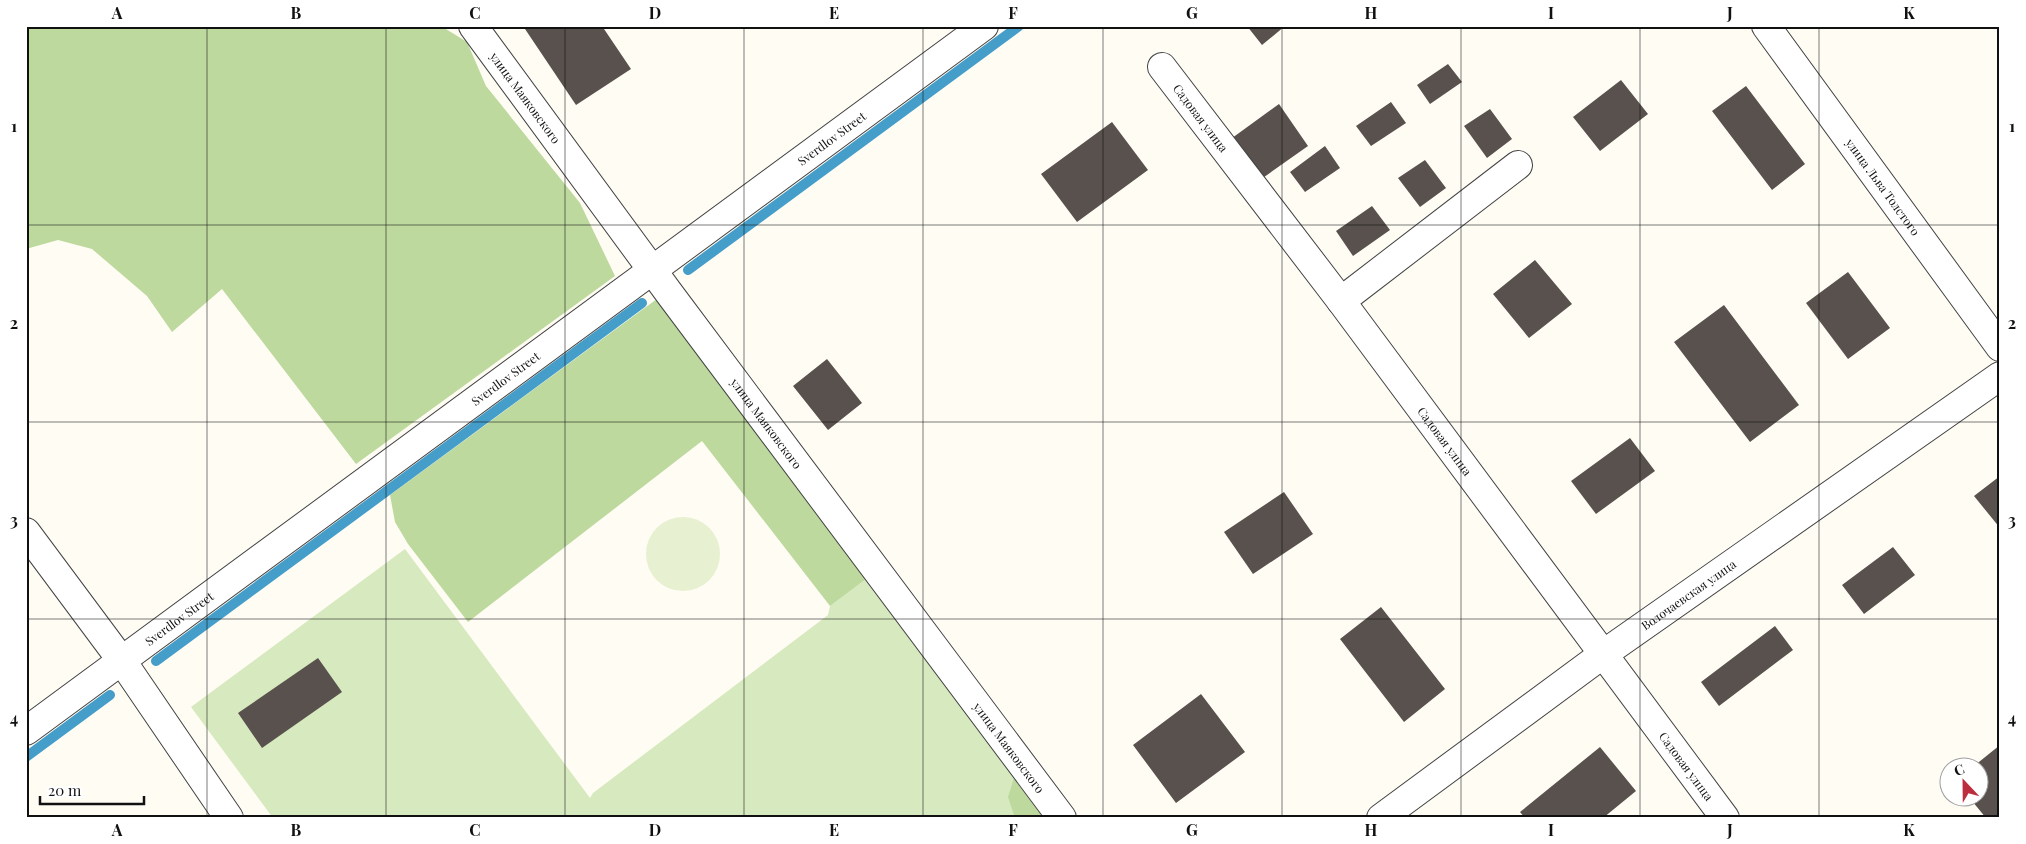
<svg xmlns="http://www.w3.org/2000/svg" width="2026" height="844" font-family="'Playfair Display',serif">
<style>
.green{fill:#d7e9be}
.forest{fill:#bdd99e}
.pitch{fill:#e7f0d0}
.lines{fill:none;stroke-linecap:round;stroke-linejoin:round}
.stream{stroke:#449ec9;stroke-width:10}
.building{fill:#59514d}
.minor-casing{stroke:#444;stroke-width:30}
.minor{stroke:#fff;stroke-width:28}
.grid{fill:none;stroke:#111;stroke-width:1;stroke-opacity:0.55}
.labels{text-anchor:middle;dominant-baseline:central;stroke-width:5;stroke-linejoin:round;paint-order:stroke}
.street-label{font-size:12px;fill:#111;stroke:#fff}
.neatline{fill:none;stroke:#111;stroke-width:2}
.grid-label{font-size:16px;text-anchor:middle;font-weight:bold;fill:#111}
</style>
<rect width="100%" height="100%" fill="#fffcf4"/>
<path class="green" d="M 405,549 L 590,798 L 593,793 L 828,615 L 830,606 L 873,574 L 1052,818 L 273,818 L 191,707 Z"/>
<path class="forest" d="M 26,26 L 441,26 L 467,42 L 486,86 L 580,203 L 615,276 L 356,464 L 222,289 L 172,332 L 147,296 L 92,249 L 58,240 L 26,249 Z
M 661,296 L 873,574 L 830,606 L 702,441 L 468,622 L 408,544 L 395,522 L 390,495 Z
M 1017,768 L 1052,818 L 1015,818 L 1008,797 Z"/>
<path class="pitch" d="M646 554a37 37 0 1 1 74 0a37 37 0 1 1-74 0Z"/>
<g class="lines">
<path class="stream" d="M 688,270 L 1019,26
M 156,661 L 642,303
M 26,757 L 110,695"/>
</g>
<path class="building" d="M 523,26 L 602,26 L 631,69 L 576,105 Z
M 1247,26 L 1285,26 L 1262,45 Z
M 1448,64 L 1462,82 L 1430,104 L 1417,85 Z
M 1621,80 L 1648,114 L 1600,151 L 1573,117 Z
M 1746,86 L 1805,164 L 1772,190 L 1712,111 Z
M 1391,102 L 1406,123 L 1371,146 L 1356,126 Z
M 1279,104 L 1308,146 L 1257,182 L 1228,141 Z
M 1490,109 L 1512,139 L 1487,158 L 1464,126 Z
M 1112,122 L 1148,170 L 1077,222 L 1041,174 Z
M 1325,146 L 1340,168 L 1305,192 L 1290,172 Z
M 1425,160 L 1446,188 L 1420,207 L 1398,178 Z
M 1372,206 L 1390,230 L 1353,256 L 1336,231 Z
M 1535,260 L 1572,304 L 1529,338 L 1493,294 Z
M 1848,272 L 1890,328 L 1848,359 L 1806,303 Z
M 1724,305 L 1799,405 L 1750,442 L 1674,342 Z
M 827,359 L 862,403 L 828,430 L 793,386 Z
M 1630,438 L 1655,471 L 1596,514 L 1571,481 Z
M 2000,476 L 2000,528 L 1974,496 Z
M 1284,492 L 1313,534 L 1253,574 L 1224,532 Z
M 1893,547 L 1915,575 L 1864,614 L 1842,585 Z
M 1381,607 L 1445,689 L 1404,722 L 1340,639 Z
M 1775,626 L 1793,650 L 1719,706 L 1701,682 Z
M 318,658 L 342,692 L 262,748 L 238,713 Z
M 1201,694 L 1245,752 L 1176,803 L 1133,745 Z
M 2000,745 L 2000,816 L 1997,818 L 1986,818 L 1968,796 L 1978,796 L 1978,766 L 1974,766 Z
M 1600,747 L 1636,791 L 1603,818 L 1525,818 L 1520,812 Z"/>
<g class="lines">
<defs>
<g id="minor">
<path id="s1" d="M 473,26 L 669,293 L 1062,818"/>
<path id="s2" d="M 1766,26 L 2000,347"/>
<path id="s3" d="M 1162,67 L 1341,301 L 1725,818"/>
<path d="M 1341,301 L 1518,165"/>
<path d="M 26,532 L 122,661 L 229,818"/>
<path id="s4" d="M 26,731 L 984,26"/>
<path id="s5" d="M 1381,818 L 1602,655 L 2000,376"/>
</g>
</defs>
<use href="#minor" class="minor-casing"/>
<use href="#minor" class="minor"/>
</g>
<path class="grid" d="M 207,26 L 207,818M 386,26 L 386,818M 565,26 L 565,818M 744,26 L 744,818M 923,26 L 923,818M 1103,26 L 1103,818M 1282,26 L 1282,818M 1461,26 L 1461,818M 1640,26 L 1640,818M 1819,26 L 1819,818M 26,225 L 2000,225M 26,422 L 2000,422M 26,619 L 2000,619"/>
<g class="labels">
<g class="street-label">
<text stroke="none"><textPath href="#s1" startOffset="89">улица Маяковского</textPath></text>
<text stroke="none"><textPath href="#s3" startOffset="64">Садовая улица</textPath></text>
<text stroke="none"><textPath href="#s4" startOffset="1000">Sverdlov Street</textPath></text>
<text stroke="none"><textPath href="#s2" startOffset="199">улица Льва Толстого</textPath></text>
<text stroke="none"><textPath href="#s4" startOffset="595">Sverdlov Street</textPath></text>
<text stroke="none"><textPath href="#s1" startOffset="494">улица Маяковского</textPath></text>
<text stroke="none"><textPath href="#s3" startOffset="469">Садовая улица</textPath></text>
<text stroke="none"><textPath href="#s5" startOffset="380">Волочаевская улица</textPath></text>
<text stroke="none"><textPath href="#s4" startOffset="190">Sverdlov Street</textPath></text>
<text stroke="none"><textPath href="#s1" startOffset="899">улица Маяковского</textPath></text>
<text stroke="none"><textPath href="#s3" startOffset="874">Садовая улица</textPath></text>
</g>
</g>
<rect width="2026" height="844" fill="none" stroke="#ffffff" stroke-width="55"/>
<g transform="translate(1964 782) rotate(338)"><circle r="24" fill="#ffffff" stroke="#a0a0a0"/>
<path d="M0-4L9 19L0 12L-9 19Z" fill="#bc2d3e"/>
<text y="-8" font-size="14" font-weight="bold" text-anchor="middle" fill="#111111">С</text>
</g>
<path d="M40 796v8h104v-8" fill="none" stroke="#111111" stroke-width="2.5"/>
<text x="48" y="796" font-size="15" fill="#111111" stroke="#ffffff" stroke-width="4" paint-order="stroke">20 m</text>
<rect x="28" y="28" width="1970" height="788" class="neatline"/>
<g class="grid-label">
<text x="117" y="19">A</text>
<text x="296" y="19">B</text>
<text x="475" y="19">C</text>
<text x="655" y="19">D</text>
<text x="834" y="19">E</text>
<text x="1013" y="19">F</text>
<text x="1192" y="19">G</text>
<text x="1371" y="19">H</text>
<text x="1551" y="19">I</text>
<text x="1730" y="19">J</text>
<text x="1909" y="19">K</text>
<text x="14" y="132">1</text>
<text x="2012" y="132">1</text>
<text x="14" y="329">2</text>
<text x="2012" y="329">2</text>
<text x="14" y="526">3</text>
<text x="2012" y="526">3</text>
<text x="14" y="724">4</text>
<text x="2012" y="724">4</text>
<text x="117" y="836">A</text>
<text x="296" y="836">B</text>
<text x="475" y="836">C</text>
<text x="655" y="836">D</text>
<text x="834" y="836">E</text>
<text x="1013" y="836">F</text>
<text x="1192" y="836">G</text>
<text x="1371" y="836">H</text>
<text x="1551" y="836">I</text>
<text x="1730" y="836">J</text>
<text x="1909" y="836">K</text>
</g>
</svg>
